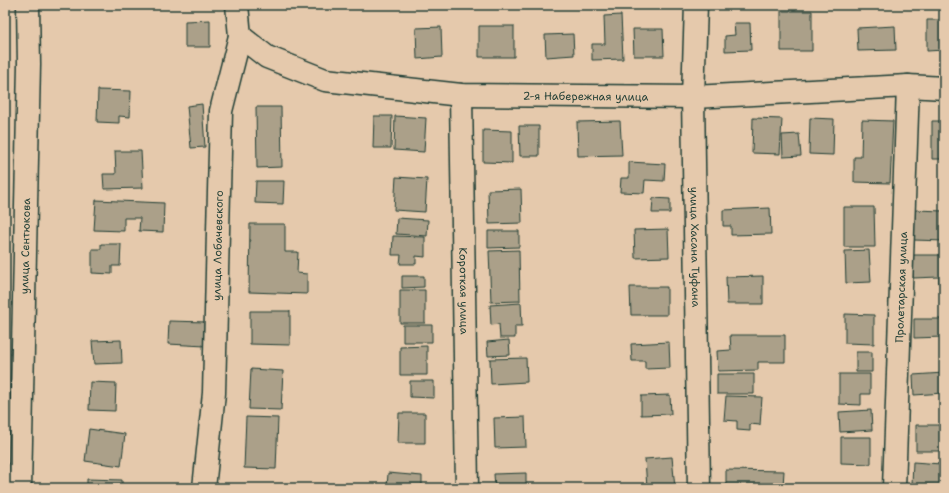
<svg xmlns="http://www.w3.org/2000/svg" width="949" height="493" font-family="'Shantell Sans',sans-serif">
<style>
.building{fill:#aba089;stroke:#1f3d34}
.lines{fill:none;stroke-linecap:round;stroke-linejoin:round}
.minor-casing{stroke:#1f3d34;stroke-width:25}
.minor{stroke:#e5c9ac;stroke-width:22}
.labels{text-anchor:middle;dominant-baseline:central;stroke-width:4;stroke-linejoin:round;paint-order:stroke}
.street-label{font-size:11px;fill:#1f3d34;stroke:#e5c9ac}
</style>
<rect width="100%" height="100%" fill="#e5c9ac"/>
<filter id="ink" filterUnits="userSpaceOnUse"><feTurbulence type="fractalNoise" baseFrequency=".025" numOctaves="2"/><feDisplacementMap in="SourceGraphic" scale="8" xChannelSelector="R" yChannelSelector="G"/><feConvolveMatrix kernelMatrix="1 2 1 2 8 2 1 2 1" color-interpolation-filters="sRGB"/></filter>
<g filter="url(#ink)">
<path class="building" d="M 781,11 L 812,11 L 812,51 L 781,51 Z
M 621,15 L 623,59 L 592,60 L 592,44 L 605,44 L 604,16 Z
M 210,20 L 210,47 L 185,47 L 185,21 Z
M 927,20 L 944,20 L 944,50 L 927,51 Z
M 734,23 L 750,23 L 751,50 L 725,51 L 725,36 L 735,35 Z
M 479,26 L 514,26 L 514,57 L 479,57 Z
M 895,26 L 896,50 L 858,51 L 857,28 Z
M 441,27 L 442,57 L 417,59 L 416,28 Z
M 633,29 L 663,29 L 664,56 L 634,56 Z
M 573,34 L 574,55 L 546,57 L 545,35 Z
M 98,90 L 131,91 L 130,117 L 119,116 L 119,123 L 97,122 Z
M 202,104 L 205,147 L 191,148 L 187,106 Z
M 256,107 L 281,107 L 282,167 L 257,168 Z
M 374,116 L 392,116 L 391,148 L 373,148 Z
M 395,116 L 426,118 L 424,152 L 394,150 Z
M 753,118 L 782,119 L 780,154 L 752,153 Z
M 810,118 L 834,119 L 833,155 L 809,154 Z
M 862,120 L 893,121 L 890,183 L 854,182 L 854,157 L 861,157 Z
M 620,121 L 622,155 L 578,156 L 577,122 Z
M 932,121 L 944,121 L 944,159 L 932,159 Z
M 519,126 L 539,126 L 539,156 L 520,156 Z
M 483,130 L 512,131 L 512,163 L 483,162 Z
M 799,134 L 801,156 L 783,157 L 782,135 Z
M 115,151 L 141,151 L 143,188 L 104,189 L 103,174 L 116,174 Z
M 629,162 L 665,164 L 664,181 L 645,180 L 644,193 L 620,192 L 621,178 L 629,178 Z
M 396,177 L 427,179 L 425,212 L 394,210 Z
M 256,181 L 284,181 L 283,204 L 255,203 Z
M 521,189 L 522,223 L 489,224 L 488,190 Z
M 653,198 L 670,199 L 670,213 L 652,213 Z
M 96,200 L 164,203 L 163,232 L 139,231 L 140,218 L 124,218 L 124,231 L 94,230 Z
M 844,207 L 874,207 L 875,247 L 844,247 Z
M 770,208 L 771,234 L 731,235 L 731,226 L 723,226 L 723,210 Z
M 915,210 L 944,211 L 944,241 L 914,240 Z
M 397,218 L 428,220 L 427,236 L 396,234 Z
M 250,224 L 285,224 L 285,252 L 298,252 L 297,273 L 307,274 L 307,294 L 249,292 Z
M 668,229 L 669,257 L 635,258 L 634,230 Z
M 488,231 L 519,231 L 519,247 L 488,248 Z
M 393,236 L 425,237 L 425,257 L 416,256 L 416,264 L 400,264 L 401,255 L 392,255 Z
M 101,244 L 121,244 L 120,266 L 112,266 L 112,274 L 92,273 L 92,249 L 101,249 Z
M 519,250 L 520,301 L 491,302 L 489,251 Z
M 869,250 L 871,282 L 846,283 L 845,251 Z
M 913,255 L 944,255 L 944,284 L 939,284 L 939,277 L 913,278 Z
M 402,276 L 424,276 L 424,287 L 402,288 Z
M 763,276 L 763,304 L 727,304 L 726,277 Z
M 630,287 L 667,287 L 667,315 L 631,315 Z
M 400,290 L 425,290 L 425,323 L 400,323 Z
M 521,303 L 522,326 L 515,326 L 515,338 L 500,338 L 499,324 L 491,325 L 490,305 Z
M 250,311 L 290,311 L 290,345 L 250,344 Z
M 845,314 L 874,315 L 874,344 L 845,343 Z
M 914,319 L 942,319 L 943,337 L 914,338 Z
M 169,321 L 206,322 L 205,346 L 168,344 Z
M 403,325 L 432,325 L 432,342 L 403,342 Z
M 730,335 L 785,335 L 785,362 L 758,362 L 758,370 L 718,371 L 717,351 L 731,350 Z
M 121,340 L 122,363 L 94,364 L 92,341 Z
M 509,340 L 510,355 L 488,356 L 487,342 Z
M 669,342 L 670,368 L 645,369 L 645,361 L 632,361 L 631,344 Z
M 427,346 L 427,375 L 400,375 L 400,347 Z
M 856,352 L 872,352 L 872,372 L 856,372 Z
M 526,358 L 527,382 L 491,384 L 490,359 Z
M 251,369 L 283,371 L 281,410 L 249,409 Z
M 944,373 L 944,393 L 914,395 L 913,375 Z
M 717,374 L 754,374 L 754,394 L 717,394 Z
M 839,374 L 870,374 L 870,394 L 861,394 L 861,405 L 839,404 Z
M 410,381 L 434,381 L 434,398 L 410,397 Z
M 90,382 L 116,383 L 115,411 L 89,410 Z
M 670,395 L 671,414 L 641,415 L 641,396 Z
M 726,396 L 762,397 L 760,425 L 750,424 L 750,431 L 737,430 L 737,421 L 724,420 Z
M 871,410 L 872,430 L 840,432 L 839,412 Z
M 399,413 L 425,413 L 425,443 L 398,443 Z
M 246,417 L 278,418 L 276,469 L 244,468 Z
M 525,417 L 526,447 L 495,448 L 494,418 Z
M 916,425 L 944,425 L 944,451 L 916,451 Z
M 89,429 L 125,434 L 121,466 L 85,461 Z
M 841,437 L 871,437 L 871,464 L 841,463 Z
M 672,457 L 675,488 L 647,488 L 645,459 Z
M 941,457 L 944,457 L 944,473 L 942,473 L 941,486 L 912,484 L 913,462 L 941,464 Z
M 726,470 L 784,471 L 783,486 L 770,486 L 770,488 L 726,488 Z
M 388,473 L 422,476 L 422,488 L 387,488 Z
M 526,473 L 526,488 L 495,488 L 494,474 Z
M 87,479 L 122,480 L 122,488 L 87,488 Z"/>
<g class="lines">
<defs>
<g id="minor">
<path id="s1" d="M 696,5 L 693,97 L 699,488"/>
<path id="s2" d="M 240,36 L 267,57 L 325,80 L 461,95 L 693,97 L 908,86 L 944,88"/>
<path id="s3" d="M 461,95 L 467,488"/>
<path id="s4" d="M 20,488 L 29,64 L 28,5"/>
<path id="s5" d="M 204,488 L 214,393 L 221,111 L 240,36 L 237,5"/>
<path id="s6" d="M 894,488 L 908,86"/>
</g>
</defs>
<use href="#minor" class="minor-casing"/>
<use href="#minor" class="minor"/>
</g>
</g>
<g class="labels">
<g class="street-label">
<text stroke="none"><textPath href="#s2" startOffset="358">2-я Набережная улица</textPath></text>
<text stroke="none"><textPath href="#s5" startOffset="243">улица Лобачевского</textPath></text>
<text stroke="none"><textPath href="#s1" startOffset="242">улица Хасана Туфана</textPath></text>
<text stroke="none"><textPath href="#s4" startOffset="242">улица Сентюкова</textPath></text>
<text stroke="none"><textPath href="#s6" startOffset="201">Пролетарская улица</textPath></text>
<text stroke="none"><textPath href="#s3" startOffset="196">Короткая улица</textPath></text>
</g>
</g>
<rect width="949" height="493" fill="none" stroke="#e5c9ac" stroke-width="20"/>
<rect x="10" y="10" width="929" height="473" fill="none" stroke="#1f3d34" stroke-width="1.5" filter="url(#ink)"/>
</svg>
